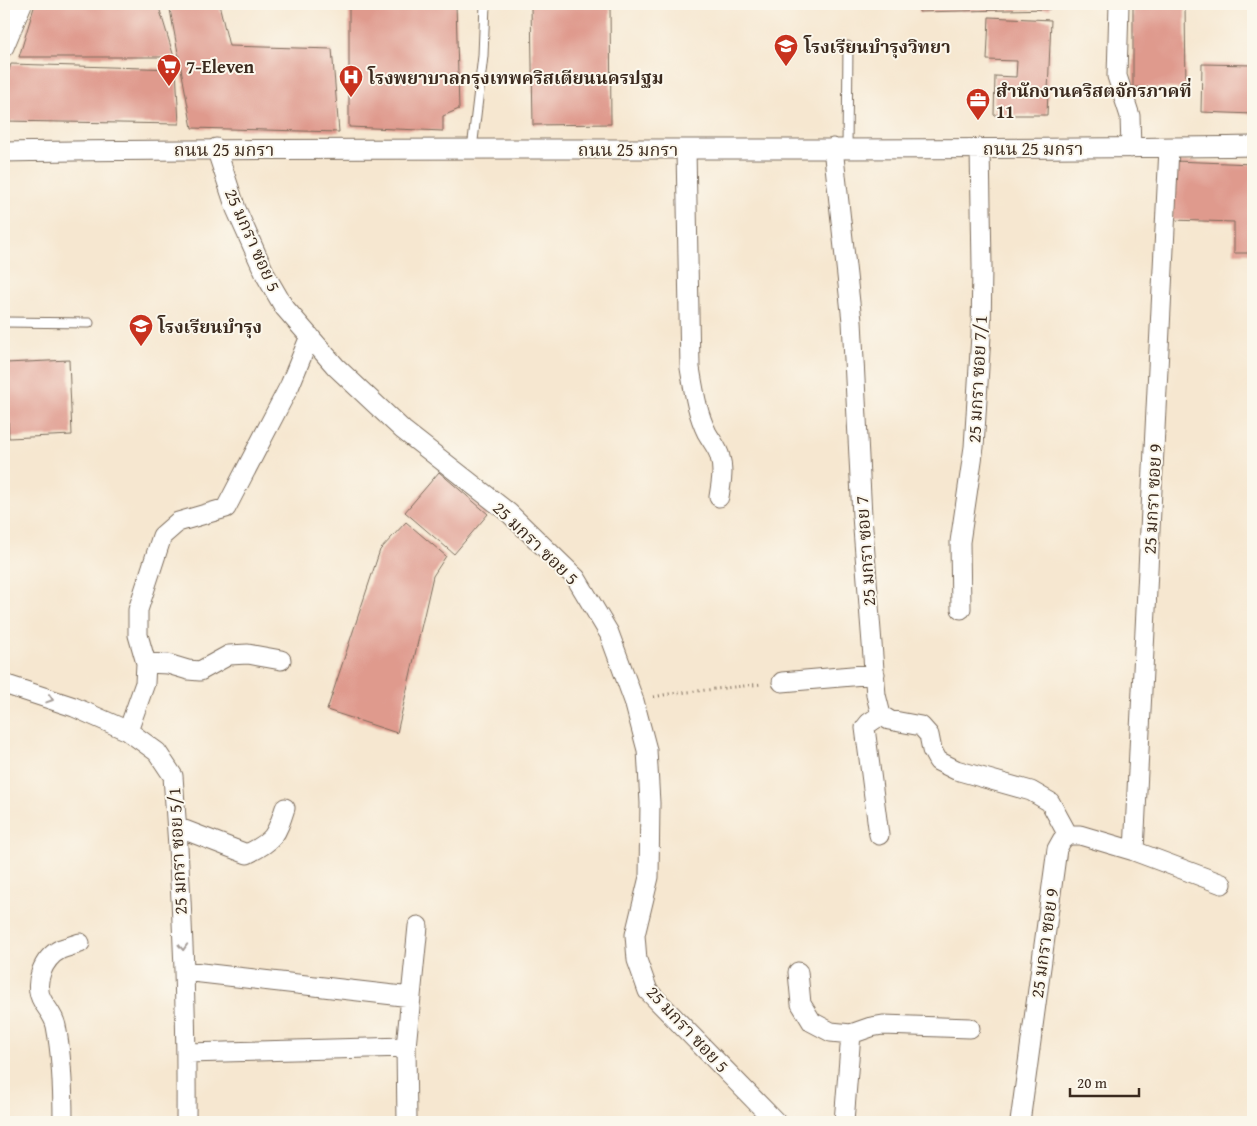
<svg xmlns="http://www.w3.org/2000/svg" width="1257" height="1126" font-family="'Gentium Book Plus','Noto Serif Thai',serif">
<style>
.building{fill:#df9a8d}
.lines{fill:none;stroke-linecap:round;stroke-linejoin:round}
.lane-casing{stroke:#7c6c5c;stroke-width:11}
.street-casing{stroke:#7c6c5c;stroke-width:21}
.path{stroke:#7c6c5c;stroke-width:3;stroke-dasharray:1 4;stroke-linecap:butt}
.lane{stroke:#fff;stroke-width:9}
.street{stroke:#fff;stroke-width:19}
.oneway{stroke:#a79f9a}
.labels{text-anchor:middle;dominant-baseline:central;stroke-width:4;stroke-linejoin:round;paint-order:stroke}
.poi-label{font-size:18px;font-weight:bold;fill:#3b2a1e;stroke:#fbf7ec;text-anchor:start}
.street-label{font-size:18px;fill:#3b2a1e;stroke:#fbf7ec}
</style>
<rect width="100%" height="100%" fill="#fbf7ec"/>
<filter id="ink" filterUnits="userSpaceOnUse"><feTurbulence type="fractalNoise" baseFrequency=".02" numOctaves="2"/><feDisplacementMap in="SourceGraphic" scale="10" xChannelSelector="R" yChannelSelector="G"/><feConvolveMatrix kernelMatrix="1 2 1 2 8 2 1 2 1" color-interpolation-filters="sRGB"/></filter>
<filter id="wash" filterUnits="userSpaceOnUse"><feTurbulence type="fractalNoise" baseFrequency=".0096" numOctaves="4" result="noise"/><feDisplacementMap in="SourceGraphic" scale="20" xChannelSelector="R" yChannelSelector="G"/><feGaussianBlur stdDeviation="1.12" result="paint"/><feColorMatrix in="noise" values="0 0 0 0 0 0 0 0 0 0 0 0 0 0 0 0 0 1.4 0 .05"/><feComposite in="paint" operator="in"/></filter>
<g filter="url(#wash)">
<rect width="100%" height="100%" fill="#f6e7d0"/>
<g id="blocks">
<path class="building" d="M 35,4 L 158,4 L 174,57 L 19,57 Z
M 169,4 L 219,4 L 229,46 L 332,49 L 339,132 L 192,128 Z
M 349,4 L 456,4 L 459,109 L 443,116 L 443,131 L 349,127 Z
M 919,4 L 1050,4 L 1050,9 L 919,12 Z
M 1133,4 L 1185,4 L 1186,89 L 1133,87 Z
M 531,5 L 610,5 L 611,124 L 533,125 Z
M 989,17 L 1051,20 L 1047,115 L 994,115 L 995,76 L 1016,77 L 1017,61 L 987,60 Z
M 11,64 L 176,69 L 179,124 L 4,121 L 4,85 Z
M 1202,64 L 1253,65 L 1253,114 L 1201,112 Z
M 1174,161 L 1253,164 L 1253,253 L 1234,253 L 1234,222 L 1172,220 Z
M 69,360 L 72,435 L 9,438 L 6,363 Z
M 439,472 L 488,514 L 454,554 L 405,512 Z
M 406,522 L 446,556 L 433,576 L 397,733 L 327,710 L 380,550 Z"/>
</g>
</g>
<g filter="url(#ink)">
<use href="#blocks" fill-opacity="0" stroke="#7c6c5c" stroke-width="1"/>
<g class="lines">
<defs>
<path id="lane" d="M 847,148 L 848,46
M 472,149 L 483,56 L 485,4
M 4,322 L 89,323"/>
<path id="street" d="M 1119,4 L 1117,76 L 1130,116 L 1131,148
M 4,47 L 22,4
M 216,148 L 236,209 L 266,276 L 284,307 L 336,367 L 403,430 L 509,513 L 576,578 L 609,633 L 634,701 L 647,750 L 650,803 L 649,877 L 635,935 L 637,960 L 648,991 L 776,1122
M 833,148 L 852,321 L 862,516 L 876,695 L 881,715 L 889,720 L 921,726 L 929,735 L 932,750 L 938,761 L 956,770 L 1031,791 L 1050,802 L 1068,835
M 686,149 L 690,368 C 694,391 697,413 707,433 C 712,442 718,448 720,457 C 724,470 721,484 719,497
M 4,152 C 420,145 837,153 1253,146
M 961,609 L 960,542 L 974,447 L 981,335 L 982,266 L 980,148
M 146,663 L 168,664 L 188,670 L 200,671 L 229,655 L 248,654 L 281,660
M 782,682 L 875,674
M 4,684 L 74,707 L 128,731 L 157,752 L 173,776 C 182,891 187,1007 186,1122
M 128,731 L 145,683 L 146,663 L 138,635 L 138,610 L 162,536 L 178,522 L 226,508 L 290,385 L 310,336
M 177,827 L 247,854 C 274,841 276,836 285,808
M 879,835 L 865,728 L 869,723 L 881,715
M 1134,851 L 1169,148
M 184,971 L 411,997
M 798,972 L 801,1004 L 812,1022 L 831,1032 L 851,1034
M 187,1053 L 406,1047
M 63,1122 C 63,1090 62,1057 56,1026 C 54,1016 48,1010 43,1002 C 32,984 43,958 61,949 C 67,947 74,945 80,943
M 407,1122 L 406,1047 L 418,926
M 844,1122 L 851,1034 L 871,1027 L 883,1025 L 970,1028
M 1020,1122 L 1057,849 L 1062,840 L 1068,835 L 1080,835 L 1134,851 L 1222,884"/>
</defs>
<use href="#lane" class="lane-casing"/>
<use href="#street" class="street-casing"/>
<path class="path" d="M 654,697 L 669,694 L 762,684"/>
<use href="#lane" class="lane"/>
<use href="#street" class="street"/>
</g>
<defs><path id="oneway-chevron" d="M-2-3.5L2.5 0L-2 3.5" fill="none" stroke-width="1.6" stroke-linecap="round" stroke-linejoin="round" transform="scale(1.25)"/></defs>
<g class="oneway">
<use href="#oneway-chevron" transform="translate(50 699) rotate(18)"/>
<use href="#oneway-chevron" transform="translate(183 947) rotate(87)"/>
</g>
</g>
<defs>
<symbol id="school-pin" viewBox="-11 -11 22 30"><path d="M0 17L-7.5 6A9.5 9.5 0 1 1 7.5 6Z" fill="#c8321e" stroke="#fbf7ec"/><path d="M0-5L7-2L0 1L-7-2ZM-4 1L0 2.5L4 1V4Q0 6-4 4Z" fill="#fff"/></symbol>
<symbol id="supermarket-pin" viewBox="-11 -11 22 30"><path d="M0 17L-7.5 6A9.5 9.5 0 1 1 7.5 6Z" fill="#c8321e" stroke="#fbf7ec"/><path d="M-6-5.5h2.5l.6 2H6L4.5 2H-2.5L-4.4-4H-6ZM-1.5 3.2a1.3 1.3 0 1 0 .1 0ZM3 3.2a1.3 1.3 0 1 0 .1 0Z" fill="#fff"/></symbol>
<symbol id="hospital-pin" viewBox="-11 -11 22 30"><path d="M0 17L-7.5 6A9.5 9.5 0 1 1 7.5 6Z" fill="#c8321e" stroke="#fbf7ec"/><path d="M-5-5h3v3.5h4V-5h3V5h-3V1.5h-4V5h-3Z" fill="#fff"/></symbol>
<symbol id="office-pin" viewBox="-11 -11 22 30"><path d="M0 17L-7.5 6A9.5 9.5 0 1 1 7.5 6Z" fill="#c8321e" stroke="#fbf7ec"/><path d="M-6-3h4V-5.5h4V-3h4V5H-6ZM-1-4.5V-3h2v-1.5ZM-6 0V1H6V0Z" fill="#fff"/></symbol>
</defs>
<g fill-rule="evenodd">
<use href="#school-pin" x="772" y="32" width="28" height="38"/>
<use href="#supermarket-pin" x="155" y="52" width="28" height="38"/>
<use href="#hospital-pin" x="337" y="63" width="28" height="38"/>
<use href="#office-pin" x="964" y="86" width="28" height="38"/>
<use href="#school-pin" x="127" y="312" width="28" height="38"/>
</g>
<g class="labels">
<g class="poi-label">
<text x="804" y="46">โรงเรียนบำรุงวิทยา</text>
<text x="186" y="66">7-Eleven</text>
<text x="368" y="77">โรงพยาบาลกรุงเทพคริสเตียนนครปฐม</text>
<text x="996" y="90">สำนักงานคริสตจักรภาคที่<tspan x="996" dy="21">11</tspan></text>
<text x="158" y="326">โรงเรียนบำรุง</text>
</g>
<g class="street-label">
<text x="1033" y="148">ถนน 25 มกรา</text>
<text x="224" y="149">ถนน 25 มกรา</text>
<text x="628" y="149">ถนน 25 มกรา</text>
<text transform="translate(253 240) rotate(66)">25 มกรา ซอย 5</text>
<text transform="translate(977 379) rotate(-87)">25 มกรา ซอย 7/1</text>
<text transform="translate(1152 499) rotate(-87)">25 มกรา ซอย 9</text>
<text transform="translate(536 543) rotate(44)">25 มกรา ซอย 5</text>
<text transform="translate(865 551) rotate(-94)">25 มกรา ซอย 7</text>
<text transform="translate(177 851) rotate(-93)">25 มกรา ซอย 5/1</text>
<text transform="translate(1044 943) rotate(-82)">25 มกรา ซอย 9</text>
<text transform="translate(688 1029) rotate(47)">25 มกรา ซอย 5</text>
</g>
</g>
<rect width="1257" height="1126" fill="none" stroke="#fbf7ec" stroke-width="20"/>
<path d="M1070 1088v8h69v-8" fill="none" stroke="#3b2a1e" stroke-width="2.5"/>
<text x="1077" y="1088" font-size="15" fill="#3b2a1e" stroke="#fbf7ec" stroke-width="4" paint-order="stroke">20 m</text>
</svg>
